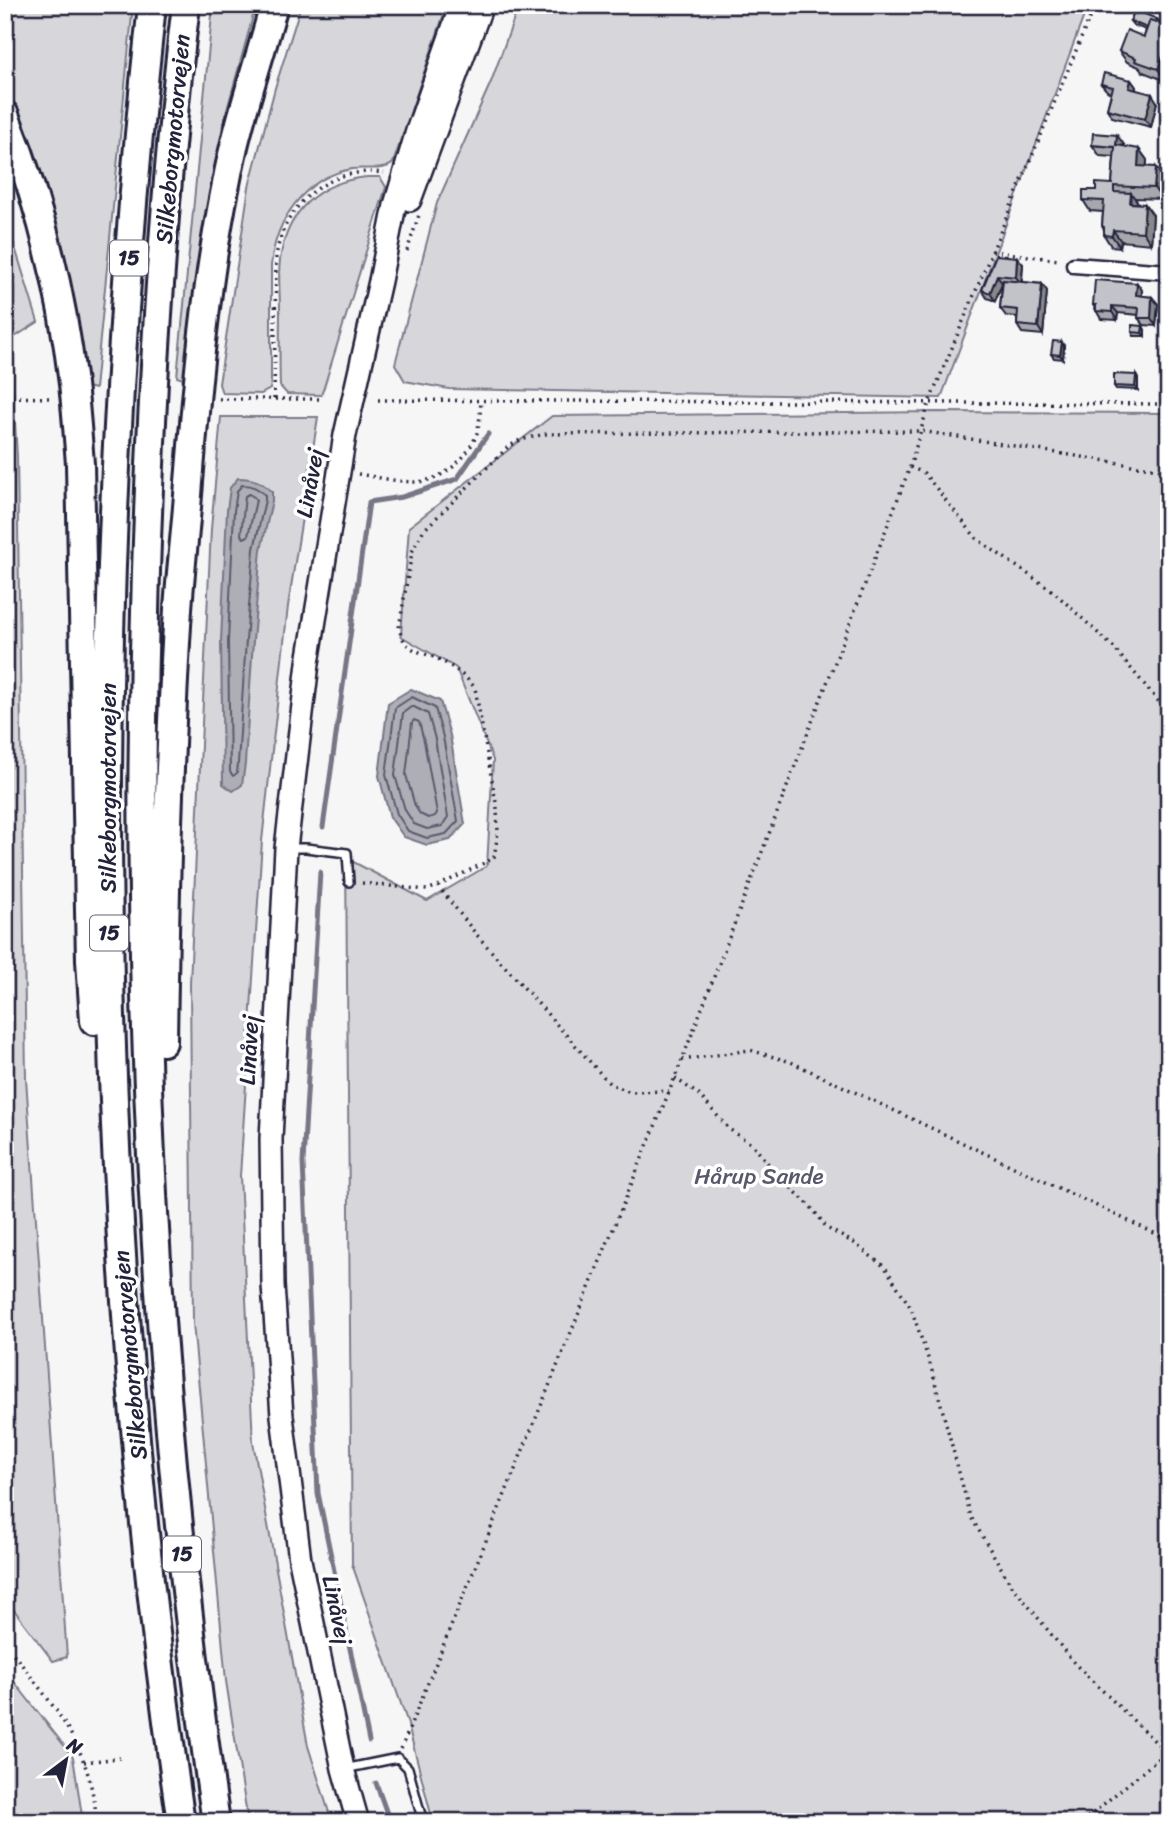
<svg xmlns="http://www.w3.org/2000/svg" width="1174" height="1827" font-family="Sriracha,sans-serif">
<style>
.green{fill:#d7d7db;stroke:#7c7c8b;stroke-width:2}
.water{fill:#aeaeb7;stroke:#767685;stroke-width:2}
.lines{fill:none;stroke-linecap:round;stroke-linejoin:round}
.shore{stroke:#5a5a6d;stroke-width:2}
.stream{stroke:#767685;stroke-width:5}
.service-casing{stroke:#22223b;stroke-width:12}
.minor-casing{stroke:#22223b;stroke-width:19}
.secondary-casing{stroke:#22223b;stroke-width:26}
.motorway-casing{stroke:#22223b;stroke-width:32}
.path{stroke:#22223b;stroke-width:3.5;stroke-dasharray:2 5;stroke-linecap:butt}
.service{stroke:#fff;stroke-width:7}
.minor{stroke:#fff;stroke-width:14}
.secondary{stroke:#fff;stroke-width:21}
.motorway{stroke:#fff;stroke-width:26}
.wall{fill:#a7a7ad;stroke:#22223b;stroke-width:2}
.shaded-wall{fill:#88888d;stroke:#22223b;stroke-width:2}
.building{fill:#c2c2c9;stroke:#22223b;stroke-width:2}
.labels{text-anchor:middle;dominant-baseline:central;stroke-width:7;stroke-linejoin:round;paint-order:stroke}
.shield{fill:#fff;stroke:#646476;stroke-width:2}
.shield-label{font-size:21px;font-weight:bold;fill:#22223b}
.street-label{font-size:23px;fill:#22223b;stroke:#fff}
.park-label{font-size:23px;fill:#58586b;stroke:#fff}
</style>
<rect width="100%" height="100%" fill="#f6f6f7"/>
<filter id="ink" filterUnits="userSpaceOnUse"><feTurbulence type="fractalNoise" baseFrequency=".0143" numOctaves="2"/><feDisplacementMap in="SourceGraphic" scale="14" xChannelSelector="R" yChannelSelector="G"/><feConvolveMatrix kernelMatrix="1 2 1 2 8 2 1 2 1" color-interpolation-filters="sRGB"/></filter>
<g filter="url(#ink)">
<path class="green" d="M 5,5 L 133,5 L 95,389 L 82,386 L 61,240 L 5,87 Z
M 213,5 L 256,5 L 223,124 L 186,380 L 177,377 Z
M 301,5 L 447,5 L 393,163 C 384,172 365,167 352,169 C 304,177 275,221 271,266 L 271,383 L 270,389 L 261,394 L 222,393 L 219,384 L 249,187 L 275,88 Z
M 519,5 L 1088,5 L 941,398 L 449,389 L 405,381 L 395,364 L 437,203 L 491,82 Z
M 367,177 L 380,177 L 386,187 L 324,387 L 321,395 L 287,394 L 280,386 C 279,360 280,335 280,309 C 280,293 278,276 280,260 C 287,211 318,182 367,177 Z
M 5,215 L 38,322 L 10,340 L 17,456 L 26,1079 L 67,1657 L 53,1661 L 5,1598 Z
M 936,412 L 1169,413 L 1169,1822 L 433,1822 L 407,1721 L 352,1564 L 346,858 L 427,901 L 487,866 L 493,760 L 456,668 L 401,636 L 409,527 L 552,416 Z
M 221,417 L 318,417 L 288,606 L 262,841 L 240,1176 L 253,1442 L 308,1746 L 332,1822 L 248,1822 L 226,1681 L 193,1323 L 190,983 L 211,529 Z
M 5,1670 L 73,1757 L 83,1822 L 5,1822 Z"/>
<path class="water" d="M 238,478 C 253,478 261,481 272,492 L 272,501 L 261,550 L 253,641 L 245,764 L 242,785 L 233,791 L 223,784 L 221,641 L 227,510 L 230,488 Z
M 411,689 L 440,701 L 450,735 L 465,824 L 450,840 L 427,845 L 404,837 L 390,817 L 379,776 L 388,703 Z"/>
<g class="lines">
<path class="shore" d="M 242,485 C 252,485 258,488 265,495 L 265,500 L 254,549 L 246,640 L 238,763 L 237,773 L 233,776 L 230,772 L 228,641 L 234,511 L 237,491 Z
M 249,494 L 254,497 L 256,500 L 248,536 L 244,538 L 241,535 L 245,496 Z
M 412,697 L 435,708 L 443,737 L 458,821 L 446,834 L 427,838 L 408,831 L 397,814 L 386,775 L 395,708 Z
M 411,707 L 414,707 L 428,714 L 435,739 L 448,817 L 442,826 L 427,829 L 414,824 L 405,810 L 395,775 L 403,713 Z
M 414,720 L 419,722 L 424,741 L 437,813 L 435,816 L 428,818 L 420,814 L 415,806 L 406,775 L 412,723 Z"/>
<path class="stream" d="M 323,827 L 369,502 L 402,497 L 457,479 L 488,434
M 320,872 L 303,1163 L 318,1493 L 369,1741
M 376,1783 L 390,1822"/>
<defs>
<path id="service" d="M 290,848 L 306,848 L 347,853 L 349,882
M 344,1769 L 398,1758 L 408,1768 L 423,1822"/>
<path id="minor" d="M 1074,265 L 1169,272"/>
<path id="secondary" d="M 410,200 L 482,5
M 358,1822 L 343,1769 L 300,1560 L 282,1416 L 273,1285 L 271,1139 L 286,848 L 308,663 L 345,435 L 380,281 L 395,205 L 417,131 L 461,5"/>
<path id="motorway" d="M 152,5 C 86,609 93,1221 181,1822
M 186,5 C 163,193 152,382 146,571 C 133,989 155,1408 216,1822
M 5,115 C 39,200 62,292 73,384 C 76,411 78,437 80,464 L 90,960 L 94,1021
M 163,1042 C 165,897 169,753 178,609 C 181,567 186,525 189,482 C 197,383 206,282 226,184 C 237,123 258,65 274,5"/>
</defs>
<use href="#service" class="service-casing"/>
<use href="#minor" class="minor-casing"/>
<use href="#secondary" class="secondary-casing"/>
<use href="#motorway" class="motorway-casing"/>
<path class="path" d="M 407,251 L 419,215
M 992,251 L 1059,260
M 5,397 L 52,398
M 219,399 L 324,399
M 274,399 L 276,258 C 282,205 330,165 384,173
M 378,400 L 1169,404
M 910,467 L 924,473 L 977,539 L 1054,592 L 1113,647 L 1169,714
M 358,474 C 376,477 394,481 412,482 C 441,483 468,459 477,433 C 480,422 480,412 481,401
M 362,883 L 427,890 L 438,886 L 476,934 L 609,1083 L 630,1092 L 669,1091
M 438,886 L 494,858 L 498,832 L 497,808 L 475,688 C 466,676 453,667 440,660 C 420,650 405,653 399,628 L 412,552 L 423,531 L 508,447 L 520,440 L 545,434 L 921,431 L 1169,471
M 682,1060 L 750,1050 L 791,1062 L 1169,1240
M 675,1078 L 699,1095 L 729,1129 L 753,1145 L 774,1171 L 811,1207 L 827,1228 L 854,1243 L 885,1267 L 911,1308 L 931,1367 L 971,1517 L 1010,1583 L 1075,1664 L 1169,1755
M 5,1643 C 28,1674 58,1708 75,1742 C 88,1766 94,1795 97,1822
M 401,1749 L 682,1060 L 910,467 L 929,403 L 1095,5
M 84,1762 L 120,1758
M 1082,1822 L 1169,1750"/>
<use href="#service" class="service"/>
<use href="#minor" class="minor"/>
<use href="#secondary" class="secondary"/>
<use href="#motorway" class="motorway"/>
</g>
<path class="wall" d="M 1157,19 L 1160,22 L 1159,24 L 1169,27 L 1169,73 L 1166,81 L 1143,72 L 1139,67 L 1127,62 L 1119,51 L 1144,37 L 1146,30 L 1133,25 L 1130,21 Z
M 1131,80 L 1136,87 L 1136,90 L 1157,102 L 1151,127 L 1112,117 L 1107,109 L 1111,93 L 1107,91 L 1101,84 Z
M 1092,145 L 1139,149 L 1147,160 L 1147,167 L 1164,179 L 1162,199 L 1134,198 L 1138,203 L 1153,215 L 1151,244 L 1121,241 L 1120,247 L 1111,246 L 1104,235 L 1104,230 L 1102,226 L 1103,212 L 1090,211 L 1083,200 L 1096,190 L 1112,184 L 1114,157 L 1100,156 Z
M 996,255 L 1023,264 L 1022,282 L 1042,284 L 1047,291 L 1043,335 L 1022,333 L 1017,325 L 1017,317 L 1006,316 L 1000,308 L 1002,283 L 995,301 L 987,298 L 982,290 Z
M 1137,283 L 1142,290 L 1142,296 L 1152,297 L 1158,304 L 1156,326 L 1144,325 L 1138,318 L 1139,315 L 1118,313 L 1117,320 L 1101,319 L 1093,305 Z
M 1143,326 L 1145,330 L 1145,336 L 1134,336 L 1132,332 Z
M 1064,346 L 1063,359 L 1054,358 L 1051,354 Z
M 1136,375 L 1138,379 L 1138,390 L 1116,389 L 1114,386 Z"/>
<path class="shaded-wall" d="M 1166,49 L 1169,53 L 1169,73 L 1166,81 L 1158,69 Z
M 1131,80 L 1136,87 L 1134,96 L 1129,88 Z
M 1152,94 L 1157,102 L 1151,127 L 1145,119 Z
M 1117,135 L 1125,146 L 1116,145 Z
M 1139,149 L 1147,160 L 1146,177 L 1138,166 Z
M 1156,167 L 1164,179 L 1162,199 L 1154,188 Z
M 1131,193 L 1139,204 L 1130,203 Z
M 1145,204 L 1153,215 L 1151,244 L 1143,232 Z
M 1113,230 L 1121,241 L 1120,247 L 1112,236 Z
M 1017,257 L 1023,264 L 1021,284 L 1016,277 Z
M 997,275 L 1002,283 L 995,301 L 990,293 Z
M 1137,283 L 1142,290 L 1141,303 L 1136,295 Z
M 1042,284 L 1047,291 L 1043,335 L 1038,327 Z
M 1152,297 L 1158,304 L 1156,326 L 1151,318 Z
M 1112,306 L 1118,313 L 1117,320 L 1112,312 Z
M 1143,326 L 1145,330 L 1145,336 L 1142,333 Z
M 1062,342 L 1064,346 L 1063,359 L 1060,355 Z
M 1136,375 L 1138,379 L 1138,390 L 1135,387 Z"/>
<path class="building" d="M 1135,10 L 1157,19 L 1156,22 L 1150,20 L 1147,28 L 1130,21 Z
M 1150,20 L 1169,27 L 1169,50 L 1166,49 L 1158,69 L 1135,61 L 1136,58 L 1119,51 L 1127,30 L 1144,37 Z
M 1104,73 L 1131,80 L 1129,88 L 1152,94 L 1145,119 L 1107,109 L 1113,87 L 1101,84 Z
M 1093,133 L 1117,135 L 1116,145 L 1139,149 L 1138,166 L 1156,167 L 1154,188 L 1114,186 L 1114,192 L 1131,193 L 1130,203 L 1145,204 L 1143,232 L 1113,230 L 1112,236 L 1104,235 L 1104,227 L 1102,226 L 1104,201 L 1083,200 L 1083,190 L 1096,190 L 1096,183 L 1112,184 L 1115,147 L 1092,145 Z
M 996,255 L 1017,257 L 1016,277 L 997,275 L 990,293 L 982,290 Z
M 1003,280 L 1042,284 L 1038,327 L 1017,325 L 1018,310 L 1000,308 Z
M 1095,280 L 1137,283 L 1136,295 L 1152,297 L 1151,318 L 1138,318 L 1139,308 L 1112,306 L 1112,312 L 1096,311 L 1096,305 L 1093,305 Z
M 1132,325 L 1143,326 L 1142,333 L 1132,332 Z
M 1053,341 L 1062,342 L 1060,355 L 1051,354 Z
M 1114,374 L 1136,375 L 1135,387 L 1114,386 Z"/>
</g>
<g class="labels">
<g class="shield">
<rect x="110" y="240.5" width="38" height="35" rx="5"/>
<rect x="90" y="915.5" width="38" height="35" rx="5"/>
<rect x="163" y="1536.5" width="38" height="35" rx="5"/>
</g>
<g class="shield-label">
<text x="129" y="258">15</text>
<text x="109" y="933">15</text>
<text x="182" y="1554">15</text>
</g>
<g class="street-label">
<text transform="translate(173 139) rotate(-85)">Silkeborgmotorvejen</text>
<text transform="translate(310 483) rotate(-80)">Linåvej</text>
<text transform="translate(108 788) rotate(-90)">Silkeborgmotorvejen</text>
<text transform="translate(249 1050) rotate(-87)">Linåvej</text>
<text transform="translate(130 1355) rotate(-95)">Silkeborgmotorvejen</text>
<text transform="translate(337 1610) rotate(78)">Linåvej</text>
</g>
<g class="park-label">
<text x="759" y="1176">Hårup Sande</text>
</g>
</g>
<rect width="1174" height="1827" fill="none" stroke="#fff" stroke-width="28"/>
<rect x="14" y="14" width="1146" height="1799" fill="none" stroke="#22223b" stroke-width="2.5" filter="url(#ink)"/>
<g transform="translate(66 1760) rotate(32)" stroke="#ffffff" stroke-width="5" paint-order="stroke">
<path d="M0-5L12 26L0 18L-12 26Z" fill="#22223b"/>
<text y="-10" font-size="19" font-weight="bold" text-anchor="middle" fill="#22223b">N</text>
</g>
</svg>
